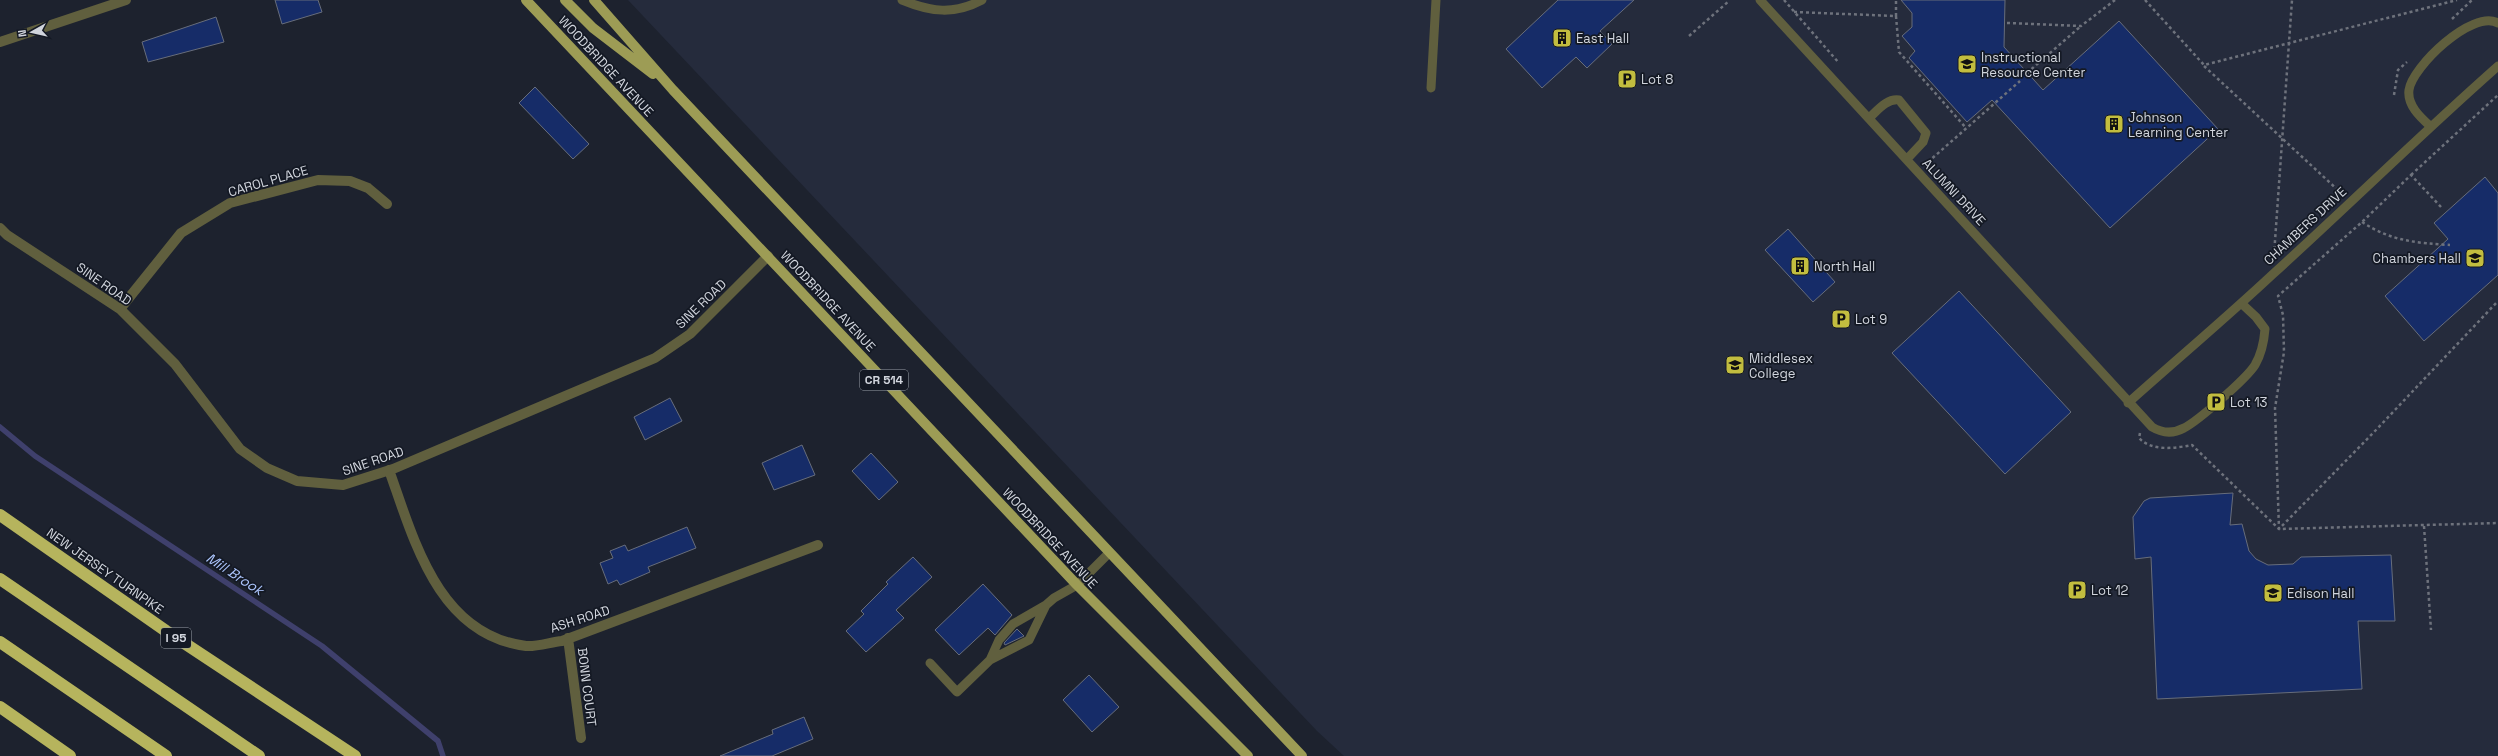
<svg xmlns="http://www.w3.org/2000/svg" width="2498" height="756" font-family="'Space Grotesk',sans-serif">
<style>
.built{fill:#252b3c}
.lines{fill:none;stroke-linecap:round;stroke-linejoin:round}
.stream{stroke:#3f406c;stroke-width:5.5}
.building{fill:#162c68;stroke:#676d7b}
.path{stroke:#6e727c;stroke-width:2.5;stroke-dasharray:3 3;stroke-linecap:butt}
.service{stroke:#605f3e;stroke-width:9}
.minor{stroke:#605f3e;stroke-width:10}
.primary{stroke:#9d9c55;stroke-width:10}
.motorway{stroke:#b6b45d;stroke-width:12}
.labels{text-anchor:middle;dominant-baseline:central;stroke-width:3.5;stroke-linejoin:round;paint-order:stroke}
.shield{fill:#141924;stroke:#989da6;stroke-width:1}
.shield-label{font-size:12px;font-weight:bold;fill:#d1d5dd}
.poi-label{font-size:13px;fill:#d1d5dd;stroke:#141924;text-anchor:start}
.street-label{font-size:13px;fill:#d1d5dd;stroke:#141924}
.water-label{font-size:14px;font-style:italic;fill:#acc5fd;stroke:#141924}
</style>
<rect width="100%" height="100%" fill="#1d222e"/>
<path class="built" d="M 628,0 L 2498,0 L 2498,756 L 1344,756 L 1317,731 Z"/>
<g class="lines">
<path class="stream" d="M 0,427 L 35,456 L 322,646 L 438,741 L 443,756"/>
</g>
<path class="building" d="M 275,0 L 318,0 L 322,12 L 282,24 Z
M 1558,0 L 1634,0 L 1600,31 L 1612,44 L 1587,68 L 1576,57 L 1542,88 L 1506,49 Z
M 1901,0 L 2005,0 L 2004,47 L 2043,90 L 2119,21 L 2218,129 L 2110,228 L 1992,100 L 1967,122 L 1909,58 L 1915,51 L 1902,36 L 1912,27 L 1912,13 Z
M 216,17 L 224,42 L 148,62 L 142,42 Z
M 535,87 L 589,144 L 573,159 L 519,103 Z
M 2485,177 L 2498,193 L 2498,275 L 2424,341 L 2385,296 L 2448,239 L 2434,223 Z
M 1788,229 L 1835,282 L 1813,302 L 1765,250 Z
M 1959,291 L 2071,412 L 2005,474 L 1892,353 Z
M 670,398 L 682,421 L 645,440 L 634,417 Z
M 802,445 L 815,475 L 774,490 L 762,463 Z
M 871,453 L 898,482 L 879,500 L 852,471 Z
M 2233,493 L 2230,525 L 2242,524 L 2249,551 L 2256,559 L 2268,565 L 2293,564 L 2301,557 L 2391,555 L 2395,621 L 2358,621 L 2362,689 L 2157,699 L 2151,557 L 2135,559 L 2133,517 L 2144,501 L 2150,498 Z
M 687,527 L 696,548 L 648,567 L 650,572 L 620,585 L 617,580 L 608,584 L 600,563 L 613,558 L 610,551 L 625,545 L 628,551 Z
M 913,557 L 932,577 L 896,610 L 904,618 L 866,652 L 846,631 L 864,614 L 861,611 L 888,584 L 886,582 Z
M 983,584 L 1012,615 L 995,635 L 988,628 L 959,655 L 935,630 Z
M 1017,629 L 1024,636 L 1005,645 L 1004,643 Z
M 1089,675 L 1119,707 L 1092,732 L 1063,700 Z
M 804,717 L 813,739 L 772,756 L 720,756 L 773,734 L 772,730 Z"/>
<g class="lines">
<path class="path" d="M 1784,0 L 1839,63
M 2145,0 L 2204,65 L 2457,0
M 1794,12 L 1896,16 L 1896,0
M 1896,16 L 1899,52 L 1966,128
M 2452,19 L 2472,0
M 2007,23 L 2081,26 L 2115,0
M 1689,36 L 1729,1
M 2204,66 L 2340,192
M 2027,73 L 2081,26
M 2394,95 L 2398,70 L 2407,62
M 1928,162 L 2020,81
M 2411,175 L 2498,95
M 2441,207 L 2411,175 L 2362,222 L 2278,296 L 2283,315 L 2284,352 L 2275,408 L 2279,529 L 2498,523
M 2362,222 C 2391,241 2416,243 2450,245
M 2274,255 L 2292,0
M 2140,433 L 2139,438 C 2152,452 2176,448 2192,445 L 2279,529 L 2376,430 L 2498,301
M 2424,526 L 2431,630"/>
<path class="service" d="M 902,0 C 931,12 954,15 982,0
M 1760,0 L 2152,427 C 2162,433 2173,434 2184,428 C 2198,421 2247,378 2255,365 C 2262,353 2264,342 2265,329 L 2256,317 L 2241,303
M 1431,88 L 1436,0
M 1869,118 C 1877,111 1887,98 1899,100 L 1926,133 L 1923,142 L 1907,159
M 2430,126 C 2420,117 2407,105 2409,90 C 2412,67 2472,9 2498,23
M 2128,403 C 2176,360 2226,318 2273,274 C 2349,205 2421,134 2498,66
M 990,660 L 1029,640 L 1046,605 L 1054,598 L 1077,585 L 1109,553
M 930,663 L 957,692 L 990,660 L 999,640 L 1013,624 L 1046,605"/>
<path class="minor" d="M 0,42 L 126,0
M 0,228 L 7,235 L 120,309 L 175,364 L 240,449 L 267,468 L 297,481 L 343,485 L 393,469 L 655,358 L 690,334 L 768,256
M 120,309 L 181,233 L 230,203 L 318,180 L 350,181 L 368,188 L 387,204
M 389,470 C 414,540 438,635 526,646 C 537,647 551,642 562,641 L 818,545
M 568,638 L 581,738"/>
<path class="primary" d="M 526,0 L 1077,585 L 1248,756
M 565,0 L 593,28 L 653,74
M 594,0 L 673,90 L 1302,756"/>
<path class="motorway" d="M 0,515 L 166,631 L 355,756
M 0,579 L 259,756
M 0,642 L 166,756
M 0,707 L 70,756"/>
</g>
<defs>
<symbol id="building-square" viewBox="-11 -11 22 22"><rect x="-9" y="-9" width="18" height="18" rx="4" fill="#c2bd3f" stroke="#141924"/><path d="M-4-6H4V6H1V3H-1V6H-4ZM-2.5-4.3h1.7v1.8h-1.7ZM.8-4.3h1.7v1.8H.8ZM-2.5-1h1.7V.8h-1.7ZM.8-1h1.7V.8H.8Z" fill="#111"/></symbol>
<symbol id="university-square" viewBox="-11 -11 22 22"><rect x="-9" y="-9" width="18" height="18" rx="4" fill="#c2bd3f" stroke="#141924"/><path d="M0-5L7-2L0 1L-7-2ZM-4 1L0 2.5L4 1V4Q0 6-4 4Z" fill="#111"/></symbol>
<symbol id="parking-square" viewBox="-11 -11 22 22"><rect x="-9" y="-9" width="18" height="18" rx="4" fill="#c2bd3f" stroke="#141924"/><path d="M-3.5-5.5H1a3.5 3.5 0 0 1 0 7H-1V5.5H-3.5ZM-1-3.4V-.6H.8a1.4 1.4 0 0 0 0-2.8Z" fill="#111"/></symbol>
</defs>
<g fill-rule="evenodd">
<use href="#building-square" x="1551" y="27" width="22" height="22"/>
<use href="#university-square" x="1956" y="53" width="22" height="22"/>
<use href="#parking-square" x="1616" y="68" width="22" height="22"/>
<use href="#building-square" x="2103" y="113" width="22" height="22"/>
<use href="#university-square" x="2464" y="247" width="22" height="22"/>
<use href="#building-square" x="1789" y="255" width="22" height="22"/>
<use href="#parking-square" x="1830" y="308" width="22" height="22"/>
<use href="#university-square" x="1724" y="354" width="22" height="22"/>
<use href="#parking-square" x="2205" y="391" width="22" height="22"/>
<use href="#parking-square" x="2066" y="579" width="22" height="22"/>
<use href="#university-square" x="2262" y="582" width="22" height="22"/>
</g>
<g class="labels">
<g class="shield">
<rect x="860" y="370" width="48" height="20" rx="3"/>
<rect x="161" y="628" width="30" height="20" rx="3"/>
</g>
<g class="shield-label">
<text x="884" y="380">CR 514</text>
<text x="176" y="638">I 95</text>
</g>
<g class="poi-label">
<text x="1576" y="38">East Hall</text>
<text x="1981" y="57">Instructional<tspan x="1981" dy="15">Resource Center</tspan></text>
<text x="1641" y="79">Lot 8</text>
<text x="2128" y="117">Johnson<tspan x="2128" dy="15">Learning Center</tspan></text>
<text x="2461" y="258" text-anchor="end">Chambers Hall</text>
<text x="1814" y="266">North Hall</text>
<text x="1855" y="319">Lot 9</text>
<text x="1749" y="358">Middlesex<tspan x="1749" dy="15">College</tspan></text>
<text x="2230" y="402">Lot 13</text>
<text x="2091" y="590">Lot 12</text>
<text x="2287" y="593">Edison Hall</text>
</g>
<g class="street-label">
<text transform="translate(606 66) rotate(47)">WOODBRIDGE AVENUE</text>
<text transform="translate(268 181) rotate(-16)">CAROL PLACE</text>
<text transform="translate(1954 192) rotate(47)">ALUMNI DRIVE</text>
<text transform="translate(2305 226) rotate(-43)">CHAMBERS DRIVE</text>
<text transform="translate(104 284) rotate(35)">SINE ROAD</text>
<text transform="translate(828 301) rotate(47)">WOODBRIDGE AVENUE</text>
<text transform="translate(701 304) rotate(-44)">SINE ROAD</text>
<text transform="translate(373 461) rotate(-19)">SINE ROAD</text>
<text transform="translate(1050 538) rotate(47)">WOODBRIDGE AVENUE</text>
<text transform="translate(105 571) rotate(35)">NEW JERSEY TURNPIKE</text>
<text transform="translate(580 619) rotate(-18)">ASH ROAD</text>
<text transform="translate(587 687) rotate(83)">BONN COURT</text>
</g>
<g class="water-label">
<text transform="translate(235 574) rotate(33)">Mill Brook</text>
</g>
</g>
<g transform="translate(32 32) rotate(262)" stroke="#141924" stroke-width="3" paint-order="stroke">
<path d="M0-3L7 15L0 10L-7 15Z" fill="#d1d5dd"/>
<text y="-6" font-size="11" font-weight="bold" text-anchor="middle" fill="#d1d5dd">N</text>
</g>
</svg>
